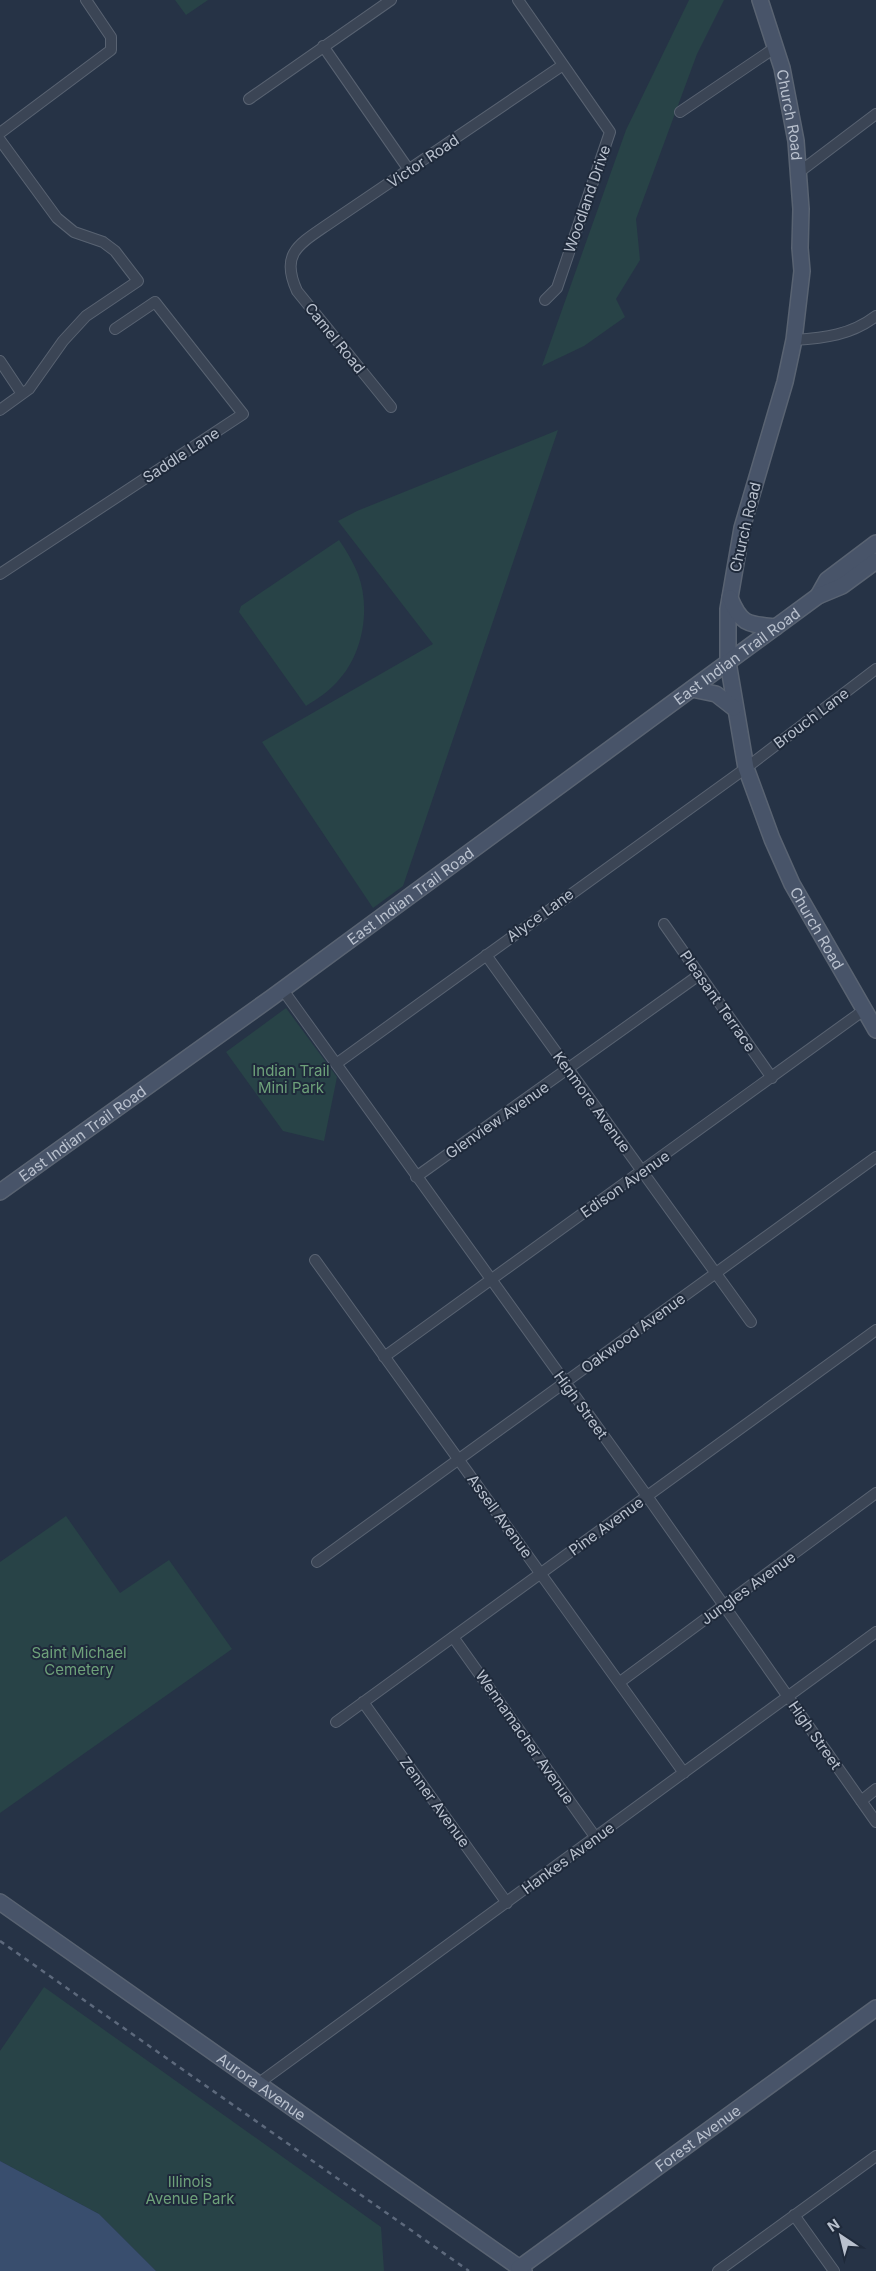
<svg xmlns="http://www.w3.org/2000/svg" width="876" height="2271" font-family="Inter,sans-serif">
<style>
.green{fill:#284347}
.water{fill:#394e6e}
.lines{fill:none;stroke-linecap:round;stroke-linejoin:round}
.street-casing{stroke:#596372;stroke-width:12}
.secondary-casing{stroke:#596372;stroke-width:18}
.street{stroke:#3b4555;stroke-width:10}
.secondary{stroke:#485469;stroke-width:15}
.rail{stroke:#5d697c;stroke-width:2.5;stroke-dasharray:5 5;stroke-linecap:butt}
.labels{text-anchor:middle;dominant-baseline:central;stroke-width:4;stroke-linejoin:round;paint-order:stroke}
.street-label{font-size:15px;fill:#b9c1ce;stroke:#1f2a3b}
.park-label{font-size:15px;fill:#6ea17a;stroke:#1f2a3b}
</style>
<rect width="100%" height="100%" fill="#263346"/>
<path class="green" d="M 175,0 L 208,0 L 186,15 Z
M 689,0 L 724,0 L 697,54 L 636,219 L 640,260 L 616,299 L 625,317 L 584,346 L 542,366 L 626,130 Z
M 558,430 L 403,886 L 373,908 L 262,742 L 433,644 L 338,521 L 357,511 Z
M 339,540 C 346,550 353,562 358,574 C 371,609 363,655 337,682 C 328,692 317,699 306,706 L 239,612 L 241,606 Z
M 286,1008 L 337,1077 L 324,1141 L 283,1131 L 226,1052 Z
M 66,1516 L 120,1593 L 169,1560 L 232,1649 L 0,1813 L 0,1562 Z
M 44,1987 L 381,2227 L 384,2271 L 156,2271 L 99,2214 L 0,2161 L 0,2051 Z"/>
<path class="water" d="M 0,2161 L 99,2214 L 156,2271 L 0,2271 Z"/>
<g class="lines">
<defs>
<path id="street" d="M 518,0 L 610,132 L 557,288 L 545,300
M 323,46 L 409,170
M 249,99 L 391,0
M 680,112 L 776,47
M 0,133 L 111,50 L 111,37 L 86,0
M 0,140 L 57,218 L 74,232 L 103,242 L 115,251 L 138,281 L 86,316 L 63,341 L 29,389 L 0,410
M 798,173 L 876,114
M 794,340 C 825,338 851,335 876,316
M 0,361 L 22,394
M 391,407 L 297,291 C 281,256 296,246 324,227 L 563,65
M 0,574 L 243,414 L 155,302 L 115,329
M 664,924 L 772,1078
M 486,955 L 751,1322
M 283,990 L 647,1496 L 876,1822
M 336,1064 L 746,768 L 876,669
M 416,1177 L 699,975
M 315,1260 L 684,1773
M 384,1357 L 864,1010
M 317,1562 L 876,1157
M 453,1637 L 596,1838
M 620,1682 L 876,1493
M 363,1702 L 507,1903
M 336,1722 L 876,1330
M 861,1801 L 876,1789
M 259,2083 L 876,1632
M 794,2215 L 834,2271
M 718,2271 L 876,2156"/>
<g id="secondary">
<path id="s1" d="M 760,0 L 782,68 L 796,141 L 801,209 L 800,248 L 802,271 L 794,340 L 785,382 L 742,528 L 728,609 L 728,662 L 746,768 L 772,839 L 792,884 L 876,1030"/>
<path d="M 818,596 L 827,580 L 876,543"/>
<path d="M 730,598 C 741,625 748,624 776,627"/>
<path d="M 692,689 L 716,694 L 734,708"/>
<path id="s2" d="M 0,1192 L 271,998 L 818,596 L 842,586 L 876,561"/>
<path id="s3" d="M 0,1902 L 524,2271"/>
<path id="s4" d="M 519,2268 L 876,2008"/>
</g>
</defs>
<use href="#street" class="street-casing"/>
<use href="#secondary" class="secondary-casing"/>
<use href="#street" class="street"/>
<use href="#secondary" class="secondary"/>
<path class="rail" d="M 0,1941 L 469,2271"/>
</g>
<g class="labels">
<g class="street-label">
<text stroke="none"><textPath href="#s1" startOffset="119">Church Road</textPath></text>
<text transform="translate(423 161) rotate(-34)">Victor Road</text>
<text transform="translate(587 199) rotate(-71)">Woodland Drive</text>
<text transform="translate(335 338) rotate(51)">Camel Road</text>
<text transform="translate(181 455) rotate(-33)">Saddle Lane</text>
<text transform="translate(745 527) rotate(-77)">Church Road</text>
<text stroke="none"><textPath href="#s2" startOffset="911">East Indian Trail Road</textPath></text>
<text transform="translate(811 718) rotate(-37)">Brouch Lane</text>
<text stroke="none"><textPath href="#s2" startOffset="506">East Indian Trail Road</textPath></text>
<text transform="translate(540 915) rotate(-36)">Alyce Lane</text>
<text stroke="none"><textPath href="#s1" startOffset="959">Church Road</textPath></text>
<text transform="translate(718 1001) rotate(55)">Pleasant Terrace</text>
<text transform="translate(592 1102) rotate(54)">Kenmore Avenue</text>
<text transform="translate(497 1120) rotate(-35)">Glenview Avenue</text>
<text stroke="none"><textPath href="#s2" startOffset="101">East Indian Trail Road</textPath></text>
<text transform="translate(625 1184) rotate(-35)">Edison Avenue</text>
<text transform="translate(633 1333) rotate(-36)">Oakwood Avenue</text>
<text transform="translate(581 1405) rotate(54)">High Street</text>
<text transform="translate(500 1516) rotate(54)">Assell Avenue</text>
<text transform="translate(606 1526) rotate(-36)">Pine Avenue</text>
<text transform="translate(748 1588) rotate(-36)">Jungles Avenue</text>
<text transform="translate(815 1735) rotate(55)">High Street</text>
<text transform="translate(525 1737) rotate(55)">Wennamacher Avenue</text>
<text transform="translate(435 1802) rotate(54)">Zenner Avenue</text>
<text transform="translate(568 1858) rotate(-36)">Hankes Avenue</text>
<text stroke="none"><textPath href="#s3" startOffset="320">Aurora Avenue</textPath></text>
<text stroke="none"><textPath href="#s4" startOffset="221">Forest Avenue</textPath></text>
</g>
<g class="park-label">
<text x="291" y="1070">Indian Trail<tspan x="291" dy="17">Mini Park</tspan></text>
<text x="79" y="1652">Saint Michael<tspan x="79" dy="17">Cemetery</tspan></text>
<text x="190" y="2181">Illinois<tspan x="190" dy="17">Avenue Park</tspan></text>
</g>
</g>
<g transform="translate(841 2236) rotate(325)" stroke="#1f2a3b" stroke-width="4" paint-order="stroke">
<path d="M0-4L9 19L0 12L-9 19Z" fill="#b9c1ce"/>
<text y="-8" font-size="14" font-weight="bold" text-anchor="middle" fill="#b9c1ce">N</text>
</g>
</svg>
